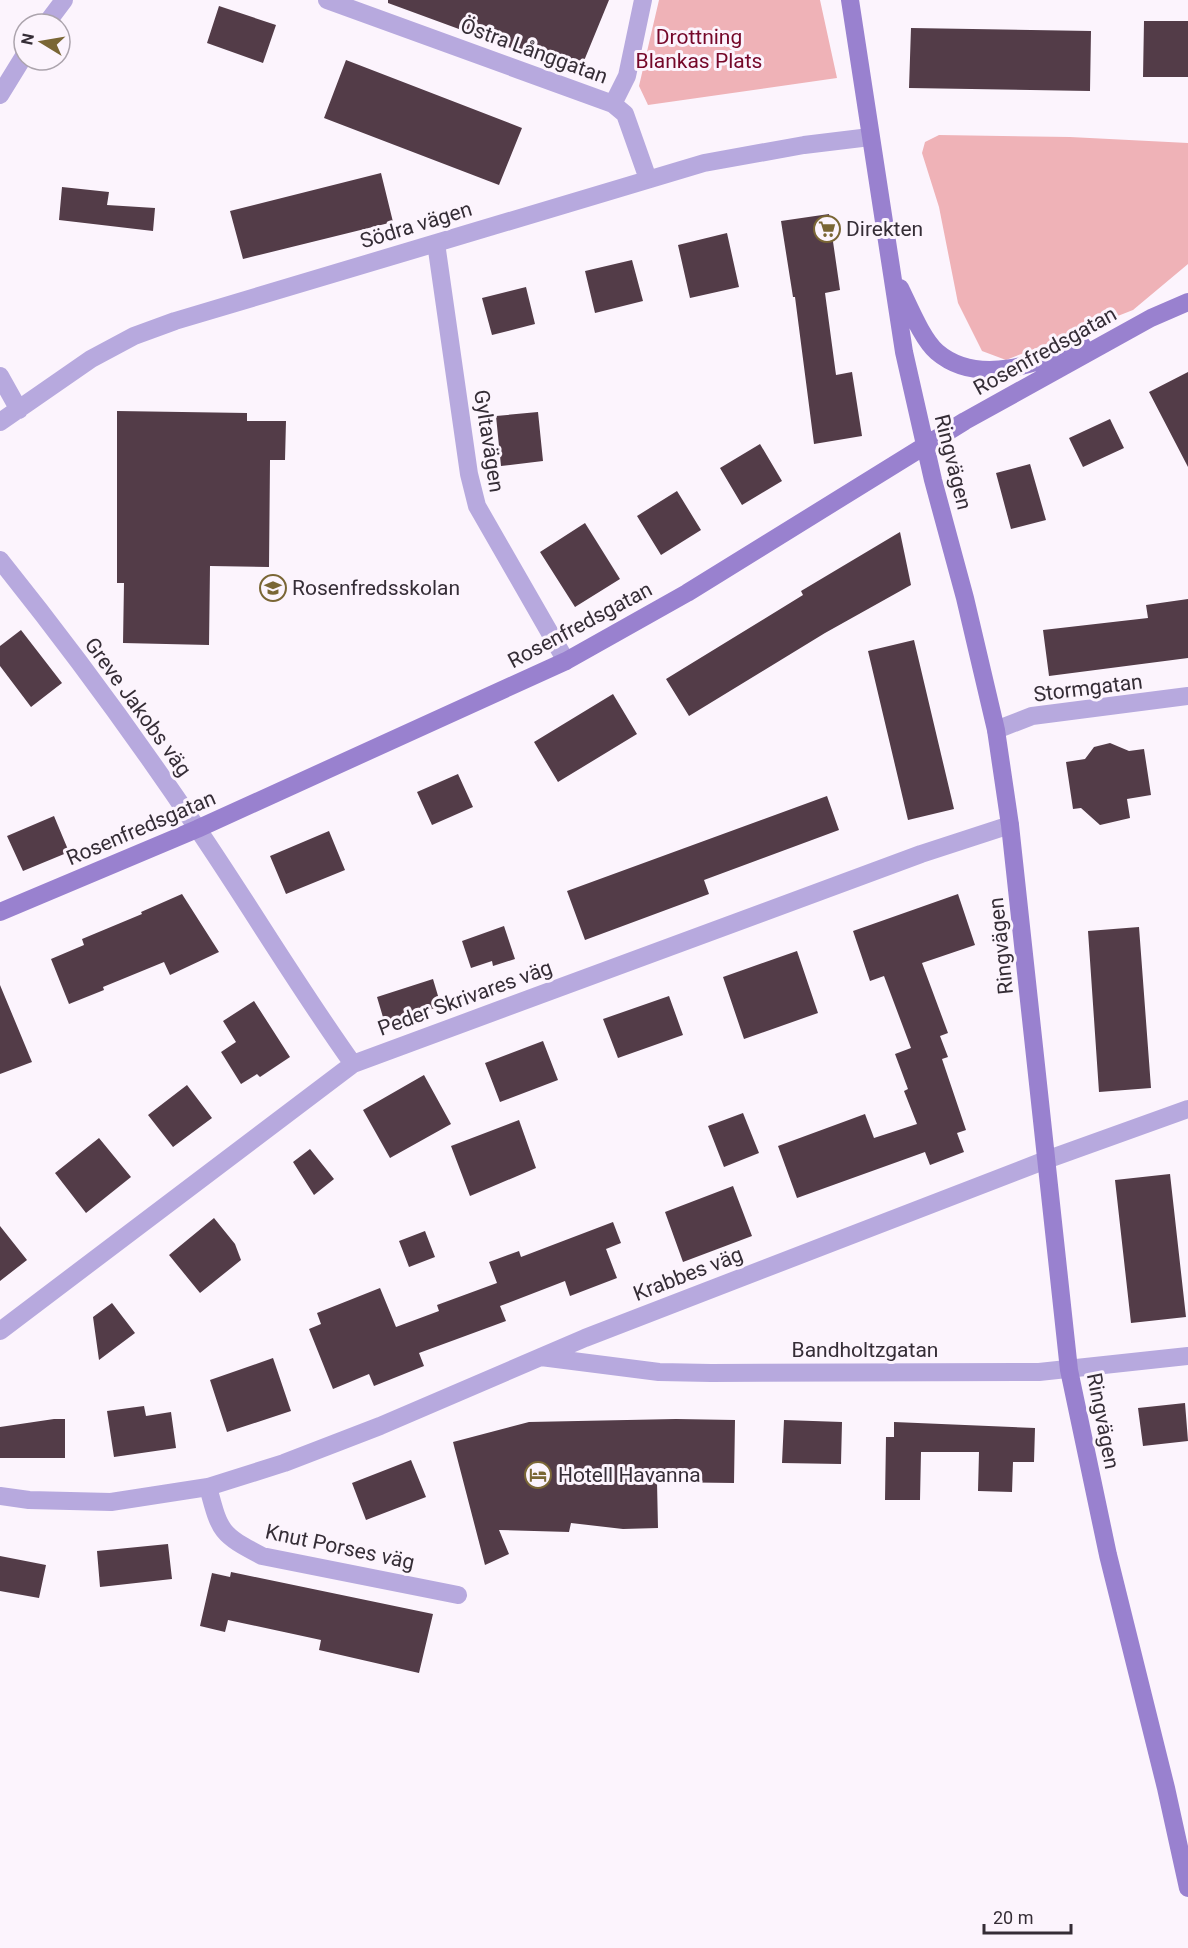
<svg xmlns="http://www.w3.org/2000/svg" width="1188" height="1948" font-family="Roboto,sans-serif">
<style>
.green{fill:#efb2b7}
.building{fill:#533c48}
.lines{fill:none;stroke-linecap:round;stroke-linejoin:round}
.street{stroke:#b7a9de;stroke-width:18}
.secondary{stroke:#9981cf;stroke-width:18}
.labels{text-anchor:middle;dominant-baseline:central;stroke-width:6;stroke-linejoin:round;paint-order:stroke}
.park-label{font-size:21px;fill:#750729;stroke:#fcf4fd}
.street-label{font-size:21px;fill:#352d36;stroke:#fcf4fd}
.poi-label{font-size:21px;fill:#352d36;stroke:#fcf4fd;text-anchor:start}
</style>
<rect width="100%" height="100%" fill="#fcf4fd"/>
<path class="green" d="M 659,0 L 820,0 L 837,78 L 648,105 L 639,86 Z
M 939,135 L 1070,137 L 1188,143 L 1188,264 L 1133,310 L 1006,360 L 982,351 L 958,303 L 939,207 L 922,153 L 925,142 Z"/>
<path class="building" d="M 388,0 L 609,0 L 579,73 L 388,3 Z
M 219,6 L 276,25 L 263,63 L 207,43 Z
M 1144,21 L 1188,21 L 1188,77 L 1143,77 Z
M 911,28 L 1091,31 L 1090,91 L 909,88 Z
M 346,60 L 522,128 L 499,185 L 324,118 Z
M 381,173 L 393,222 L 243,259 L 230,211 Z
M 62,187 L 109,192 L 107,205 L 155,208 L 153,231 L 59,220 Z
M 829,214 L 840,290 L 825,293 L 836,375 L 852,372 L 862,436 L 814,444 L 795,297 L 793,297 L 781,221 Z
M 727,233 L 739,287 L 690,298 L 678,245 Z
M 632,260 L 643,301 L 595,313 L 585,271 Z
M 526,287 L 535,324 L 492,335 L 482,298 Z
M 1188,372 L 1188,467 L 1149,392 Z
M 117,411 L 247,413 L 247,421 L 286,421 L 285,460 L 270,460 L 269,567 L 210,566 L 209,645 L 123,643 L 124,583 L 117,583 Z
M 538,412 L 543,461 L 501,466 L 496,416 Z
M 1110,419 L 1124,448 L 1083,467 L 1069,438 Z
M 760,444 L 782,481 L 742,505 L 720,468 Z
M 1030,464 L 1046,520 L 1011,529 L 996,473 Z
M 677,491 L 701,530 L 661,555 L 637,516 Z
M 585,523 L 620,579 L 575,607 L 540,552 Z
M 900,532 L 911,585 L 825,633 L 689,716 L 666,679 L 803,595 L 801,591 Z
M 1188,599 L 1188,658 L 1049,676 L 1043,630 L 1148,618 L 1146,605 Z
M 21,630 L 62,683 L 31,707 L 0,666 L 0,646 Z
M 914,640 L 954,809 L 908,820 L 868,651 Z
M 613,694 L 637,734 L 558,782 L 534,742 Z
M 1110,743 L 1129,751 L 1144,749 L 1151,795 L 1127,799 L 1130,818 L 1100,825 L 1081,808 L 1073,809 L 1066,762 L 1085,759 L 1094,747 Z
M 458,774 L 473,807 L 432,825 L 417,792 Z
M 827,796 L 839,830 L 704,880 L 709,894 L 585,940 L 567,891 Z
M 54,816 L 69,852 L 23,871 L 7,836 Z
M 329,831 L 345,870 L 286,894 L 270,856 Z
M 182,894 L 219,952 L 170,975 L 164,962 L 103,987 L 104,990 L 69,1004 L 51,959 L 84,945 L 82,939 L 142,914 L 141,912 Z
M 958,894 L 975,945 L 922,963 L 948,1033 L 940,1036 L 948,1057 L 942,1059 L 966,1130 L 957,1133 L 964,1152 L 930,1165 L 925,1152 L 797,1198 L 778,1146 L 865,1114 L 874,1138 L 917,1124 L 904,1091 L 908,1089 L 895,1054 L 911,1048 L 884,976 L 870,981 L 853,931 Z
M 504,926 L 515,959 L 493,966 L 492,961 L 471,968 L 462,941 Z
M 1139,927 L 1151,1088 L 1099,1092 L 1088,931 Z
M 797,951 L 818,1013 L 744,1039 L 723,977 Z
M 433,979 L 441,1006 L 385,1024 L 377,997 Z
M 0,985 L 32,1062 L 0,1074 Z
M 669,996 L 683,1035 L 618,1058 L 603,1019 Z
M 254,1001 L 290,1057 L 260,1077 L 257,1074 L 241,1084 L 221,1052 L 236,1042 L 223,1021 Z
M 543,1041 L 558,1080 L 500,1102 L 485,1063 Z
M 424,1075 L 451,1124 L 390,1158 L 363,1110 Z
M 187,1085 L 212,1118 L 173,1147 L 148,1115 Z
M 743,1113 L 759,1153 L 724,1167 L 708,1126 Z
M 519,1120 L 536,1168 L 470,1196 L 451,1146 Z
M 99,1138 L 131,1177 L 86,1213 L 55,1173 Z
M 310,1149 L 334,1179 L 314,1195 L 293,1162 Z
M 1170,1174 L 1186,1317 L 1131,1323 L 1115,1180 Z
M 733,1186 L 752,1236 L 683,1262 L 665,1212 Z
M 214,1218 L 235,1244 L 241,1260 L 200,1293 L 169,1255 Z
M 613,1222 L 621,1243 L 606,1249 L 617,1278 L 570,1296 L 565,1281 L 500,1306 L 506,1321 L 419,1353 L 424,1366 L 374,1386 L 369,1374 L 333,1389 L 309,1329 L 321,1324 L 317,1313 L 380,1288 L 396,1327 L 439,1311 L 437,1305 L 497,1283 L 489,1262 L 519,1251 L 521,1257 Z
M 0,1226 L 27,1260 L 0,1281 Z
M 425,1231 L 435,1257 L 409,1267 L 399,1241 Z
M 112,1303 L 135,1333 L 99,1360 L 93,1317 Z
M 273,1358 L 291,1411 L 227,1432 L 210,1380 Z
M 1185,1403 L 1188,1441 L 1143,1446 L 1138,1408 Z
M 144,1406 L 146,1416 L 171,1412 L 176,1448 L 114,1457 L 107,1411 Z
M 54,1419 L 65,1419 L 65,1458 L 0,1458 L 0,1427 Z
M 676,1419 L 735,1420 L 734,1483 L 657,1482 L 658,1528 L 623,1529 L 571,1523 L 569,1532 L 499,1530 L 509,1554 L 485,1565 L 453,1442 L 529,1422 Z
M 784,1420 L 842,1422 L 841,1464 L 782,1463 Z
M 894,1422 L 1035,1428 L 1034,1462 L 1013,1462 L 1012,1492 L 978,1491 L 979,1452 L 921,1452 L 920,1500 L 885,1500 L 886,1437 L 894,1437 Z
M 411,1460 L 426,1497 L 366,1520 L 352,1483 Z
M 168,1544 L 172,1579 L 100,1587 L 97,1551 Z
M 0,1556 L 46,1565 L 39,1598 L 0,1591 Z
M 231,1572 L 433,1614 L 419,1673 L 319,1650 L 321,1640 L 228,1620 L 225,1632 L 200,1626 L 212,1573 L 230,1577 Z"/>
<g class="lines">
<path class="street" d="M 327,0 L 613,104 L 625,114 L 648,179
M 46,24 L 64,0
M 0,95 L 24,56
M 613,104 L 627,76 L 643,0
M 436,243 L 469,474 L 477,506 L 566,661
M 0,376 L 19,410
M 0,422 L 91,359 L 134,336 L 175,321 L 704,163 L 804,145 L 870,137
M 0,560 C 69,646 135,736 197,828 C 250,906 298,987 353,1064
M 996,730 L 1032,716 L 1188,696
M 0,1331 L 353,1064 L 921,854 L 1010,825
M 541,1357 L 659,1372 L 711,1373 L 1039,1372 L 1188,1356
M 208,1487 C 220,1532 220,1534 262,1556 L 458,1595
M 0,1496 L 29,1500 L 111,1502 L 208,1487 L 284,1463 L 380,1426 L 585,1338 L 1046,1160 L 1188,1109"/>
<path class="secondary" d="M 850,0 L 904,352 L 933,480 L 965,598 L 996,730 L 1010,825 L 1069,1370 L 1108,1555 L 1166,1788 L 1188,1888
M 900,288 C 909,306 922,339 937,352 C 978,387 1039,363 1082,345
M 0,912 L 197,829 L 566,661 L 687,593 L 965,421 L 1151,318 L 1188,302"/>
</g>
<defs>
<symbol id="supermarket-ring" viewBox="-11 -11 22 22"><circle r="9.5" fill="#fcf4fd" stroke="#7a6635" stroke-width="1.5"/><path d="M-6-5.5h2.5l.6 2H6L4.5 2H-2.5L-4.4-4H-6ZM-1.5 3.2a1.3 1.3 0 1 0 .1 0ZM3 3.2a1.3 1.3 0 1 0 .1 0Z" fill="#7a6635"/></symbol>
<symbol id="school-ring" viewBox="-11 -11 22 22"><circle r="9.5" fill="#fcf4fd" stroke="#7a6635" stroke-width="1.5"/><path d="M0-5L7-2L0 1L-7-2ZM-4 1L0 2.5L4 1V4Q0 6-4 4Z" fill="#7a6635"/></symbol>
<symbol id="hotel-ring" viewBox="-11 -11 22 22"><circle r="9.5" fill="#fcf4fd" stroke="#7a6635" stroke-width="1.5"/><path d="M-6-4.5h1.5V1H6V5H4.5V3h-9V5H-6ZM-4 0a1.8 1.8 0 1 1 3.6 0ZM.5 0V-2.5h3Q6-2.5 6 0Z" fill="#7a6635"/></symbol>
</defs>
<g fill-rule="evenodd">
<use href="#supermarket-ring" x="812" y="214" width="30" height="30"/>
<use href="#school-ring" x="258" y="573" width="30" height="30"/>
<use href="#hotel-ring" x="523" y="1460" width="30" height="30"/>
</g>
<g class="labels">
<g class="park-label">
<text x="699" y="37">Drottning<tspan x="699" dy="24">Blankas Plats</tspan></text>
</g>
<g class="street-label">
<text transform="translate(534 51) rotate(20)">Östra Långgatan</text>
<text transform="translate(416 225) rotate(-17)">Södra vägen</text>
<text transform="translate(1045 351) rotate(-29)">Rosenfredsgatan</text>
<text transform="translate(489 441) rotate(81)">Gyltavägen</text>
<text transform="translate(953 462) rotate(76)">Ringvägen</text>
<text transform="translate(580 625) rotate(-28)">Rosenfredsgatan</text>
<text transform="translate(1088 688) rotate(-7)">Stormgatan</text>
<text transform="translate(138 707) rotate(54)">Greve Jakobs väg</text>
<text transform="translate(141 828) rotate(-23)">Rosenfredsgatan</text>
<text transform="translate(1001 946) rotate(-96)">Ringvägen</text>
<text transform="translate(465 998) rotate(-20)">Peder Skrivares väg</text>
<text transform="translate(688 1274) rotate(-21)">Krabbes väg</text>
<text x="865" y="1350">Bandholtzgatan</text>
<text transform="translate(1103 1421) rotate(79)">Ringvägen</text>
<text transform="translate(340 1547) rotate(12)">Knut Porses väg</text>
</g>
<g class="poi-label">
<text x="846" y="229">Direkten</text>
<text x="292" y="588">Rosenfredsskolan</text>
<text x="558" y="1475">Hotell Havanna</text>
</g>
</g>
<g transform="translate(42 42) rotate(281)"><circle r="28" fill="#fcf4fd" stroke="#aca4ad" stroke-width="1.5"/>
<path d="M0-4.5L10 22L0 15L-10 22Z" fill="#7a6635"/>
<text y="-9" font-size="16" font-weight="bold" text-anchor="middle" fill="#352d36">N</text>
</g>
<path d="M984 1924v9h87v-9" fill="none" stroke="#352d36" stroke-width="3"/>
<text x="993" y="1924" font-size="18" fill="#352d36" stroke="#fcf4fd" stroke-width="4.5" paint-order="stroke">20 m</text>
</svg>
